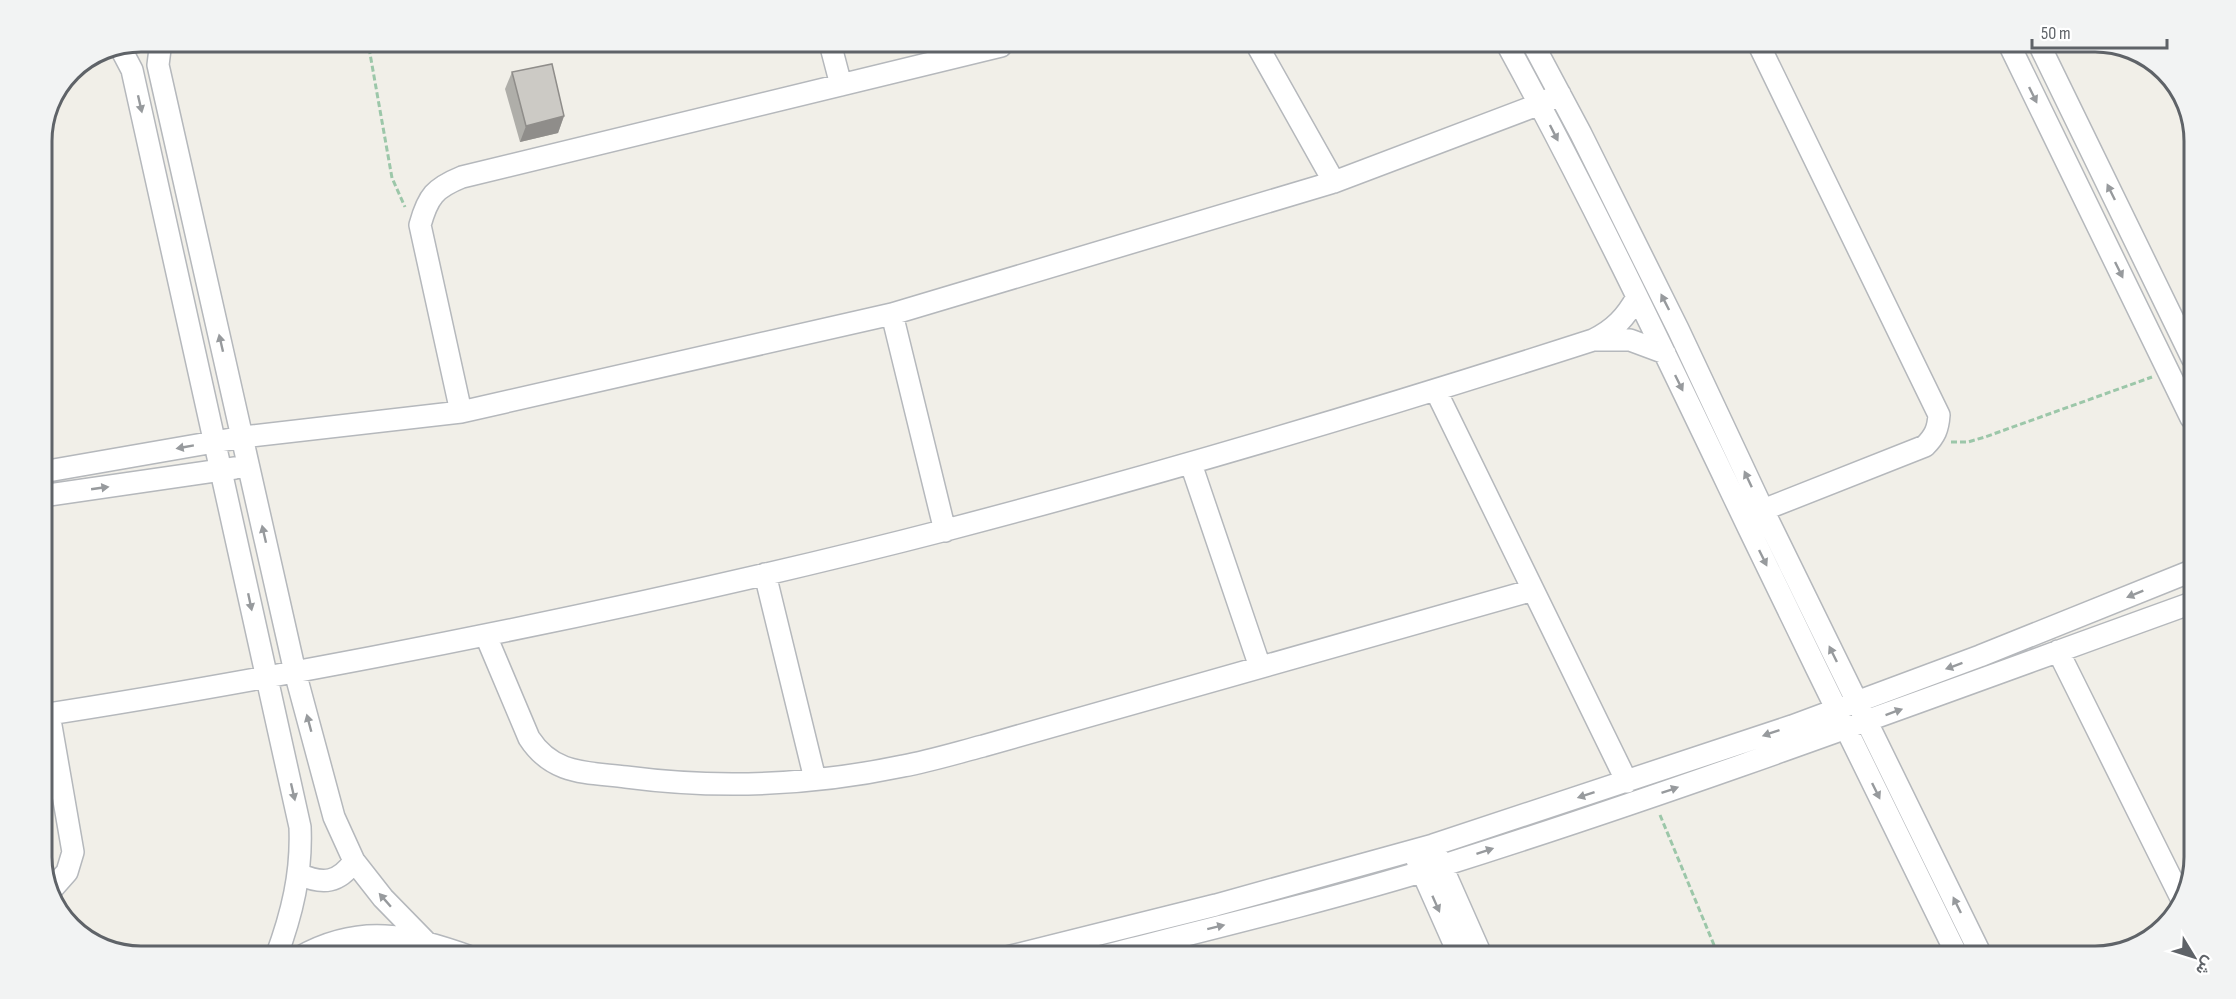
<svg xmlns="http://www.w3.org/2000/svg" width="2236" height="999" font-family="'Sofia Sans Condensed',Vazirmatn,sans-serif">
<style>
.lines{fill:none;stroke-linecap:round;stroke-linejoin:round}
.street-casing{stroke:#b5b8bc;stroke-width:24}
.path{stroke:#9cc7a9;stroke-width:3;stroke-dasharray:6 3;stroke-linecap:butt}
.street{stroke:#fff;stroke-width:21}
.wall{fill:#afaea9}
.shaded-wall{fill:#8f8d8a}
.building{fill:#cccac5;stroke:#8f8d8a;stroke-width:1.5}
.oneway{fill:#979a9d}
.rim{fill:none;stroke:#5f6368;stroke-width:3}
</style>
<rect width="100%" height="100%" fill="#f1efe8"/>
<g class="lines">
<defs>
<path id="street" d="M 2008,42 L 2191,418
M 2038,42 L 2192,358
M 1758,43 L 1939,415 C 1938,429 1935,436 1925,446 L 1763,510
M 1507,44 C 1594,203 1671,366 1749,529 C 1818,672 1888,815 1958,957
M 1533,44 L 1581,134 L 1678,329 L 1763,510 L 1982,957
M 1257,45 L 1334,182
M 831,47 L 841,85
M 121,49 L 132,70 L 300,827 C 302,873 292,914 276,957
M 160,49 L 158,65 L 295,672 L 334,817 L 354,861 L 383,898 L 426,942 L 403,957
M 892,314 L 945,531
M 1594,340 L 1630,340 L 1665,353
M 1436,391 L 1627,782
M 461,412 L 420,225 C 428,196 435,188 462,177 L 1001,46
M 1191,464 L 1260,667
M 42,472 L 243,437 L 461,412 L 892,314 L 1334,182 L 1540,104 L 1560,94
M 42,496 L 235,468
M 765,574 L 815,779
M 486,636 L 529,738 C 553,775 586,772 626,777 C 717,789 813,785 903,766 C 930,761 956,753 983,746 L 1533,590
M 2058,651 L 2182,900
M 49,714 L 73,852 L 67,872 L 52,889
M 42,715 C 153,698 264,678 374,657 C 566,620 757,579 946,530 C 1164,473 1379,409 1593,340 C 1614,330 1626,317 1637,297
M 1436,853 L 1482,957
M 1417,860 L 1460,957
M 299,874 C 323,885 339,883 354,861
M 300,957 C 361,923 408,935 471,957
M 1007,957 L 1216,905 L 1433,845 L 1792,726 L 1980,656 L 2189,572
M 1099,957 C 1214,928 1330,900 1444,865 C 1695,786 1942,693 2189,604"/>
</defs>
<use href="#street" class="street-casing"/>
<path class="path" d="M 369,48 L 392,178 L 405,207
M 1951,442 L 1968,442 L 1985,437 L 2152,377
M 1660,815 L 1719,957"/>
<use href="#street" class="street"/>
</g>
<path class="wall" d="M 512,72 L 564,116 L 558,133 L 520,142 L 505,89 Z"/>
<path class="shaded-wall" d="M 564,116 L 558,133 L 520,142 L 526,126 Z"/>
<path class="building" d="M 552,64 L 564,116 L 526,126 L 512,72 Z"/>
<defs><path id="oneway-solid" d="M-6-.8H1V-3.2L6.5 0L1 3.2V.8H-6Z" transform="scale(1.5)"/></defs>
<g class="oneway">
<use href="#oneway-solid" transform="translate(2033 95) rotate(64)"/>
<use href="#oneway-solid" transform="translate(140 104) rotate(77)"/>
<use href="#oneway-solid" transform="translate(1554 133) rotate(63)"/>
<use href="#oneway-solid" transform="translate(2111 192) rotate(-116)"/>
<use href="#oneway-solid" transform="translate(2119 270) rotate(64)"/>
<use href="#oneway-solid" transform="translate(1665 302) rotate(-117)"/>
<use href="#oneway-solid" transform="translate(221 343) rotate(-103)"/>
<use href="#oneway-solid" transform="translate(1679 383) rotate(64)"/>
<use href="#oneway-solid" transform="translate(185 447) rotate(170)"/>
<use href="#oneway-solid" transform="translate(1748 479) rotate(-115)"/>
<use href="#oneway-solid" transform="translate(100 488) rotate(-8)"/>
<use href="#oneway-solid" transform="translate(264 534) rotate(-103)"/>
<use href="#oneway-solid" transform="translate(1763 558) rotate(64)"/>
<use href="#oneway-solid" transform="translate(2135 594) rotate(158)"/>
<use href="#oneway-solid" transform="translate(250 602) rotate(78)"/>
<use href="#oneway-solid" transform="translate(1833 654) rotate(-116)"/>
<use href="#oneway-solid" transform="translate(1954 666) rotate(160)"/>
<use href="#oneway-solid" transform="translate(1894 712) rotate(-20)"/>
<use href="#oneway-solid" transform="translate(309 723) rotate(-105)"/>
<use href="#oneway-solid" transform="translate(1771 733) rotate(161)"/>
<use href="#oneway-solid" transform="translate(1670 790) rotate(-19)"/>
<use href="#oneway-solid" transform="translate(1876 791) rotate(64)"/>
<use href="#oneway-solid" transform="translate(293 792) rotate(77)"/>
<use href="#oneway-solid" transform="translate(1586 795) rotate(162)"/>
<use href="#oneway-solid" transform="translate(1485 851) rotate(-18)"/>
<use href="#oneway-solid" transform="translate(385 900) rotate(-131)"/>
<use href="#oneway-solid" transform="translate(1436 904) rotate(66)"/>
<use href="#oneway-solid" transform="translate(1957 905) rotate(-116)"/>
<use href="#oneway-solid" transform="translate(1216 927) rotate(-14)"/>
</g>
<path d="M0 0H2236V999H0ZM141 52H2095A89 89 0 0 1 2184 141V857A89 89 0 0 1 2095 946H141A89 89 0 0 1 52 857V141A89 89 0 0 1 141 52Z" fill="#f2f3f3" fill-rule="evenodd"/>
<path class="rim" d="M141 52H2095A89 89 0 0 1 2184 141V857A89 89 0 0 1 2095 946H141A89 89 0 0 1 52 857V141A89 89 0 0 1 141 52Z"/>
<g transform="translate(2194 957) rotate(128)" stroke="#ffffff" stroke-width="4.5" paint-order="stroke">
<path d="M0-4.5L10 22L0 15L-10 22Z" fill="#5f6368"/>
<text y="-9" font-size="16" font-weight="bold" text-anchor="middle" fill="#5f6368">ش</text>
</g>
<path d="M2032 39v9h135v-9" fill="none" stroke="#5f6368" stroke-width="3"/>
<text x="2041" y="39" font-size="18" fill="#5f6368" stroke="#ffffff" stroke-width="4.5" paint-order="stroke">50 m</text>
</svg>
